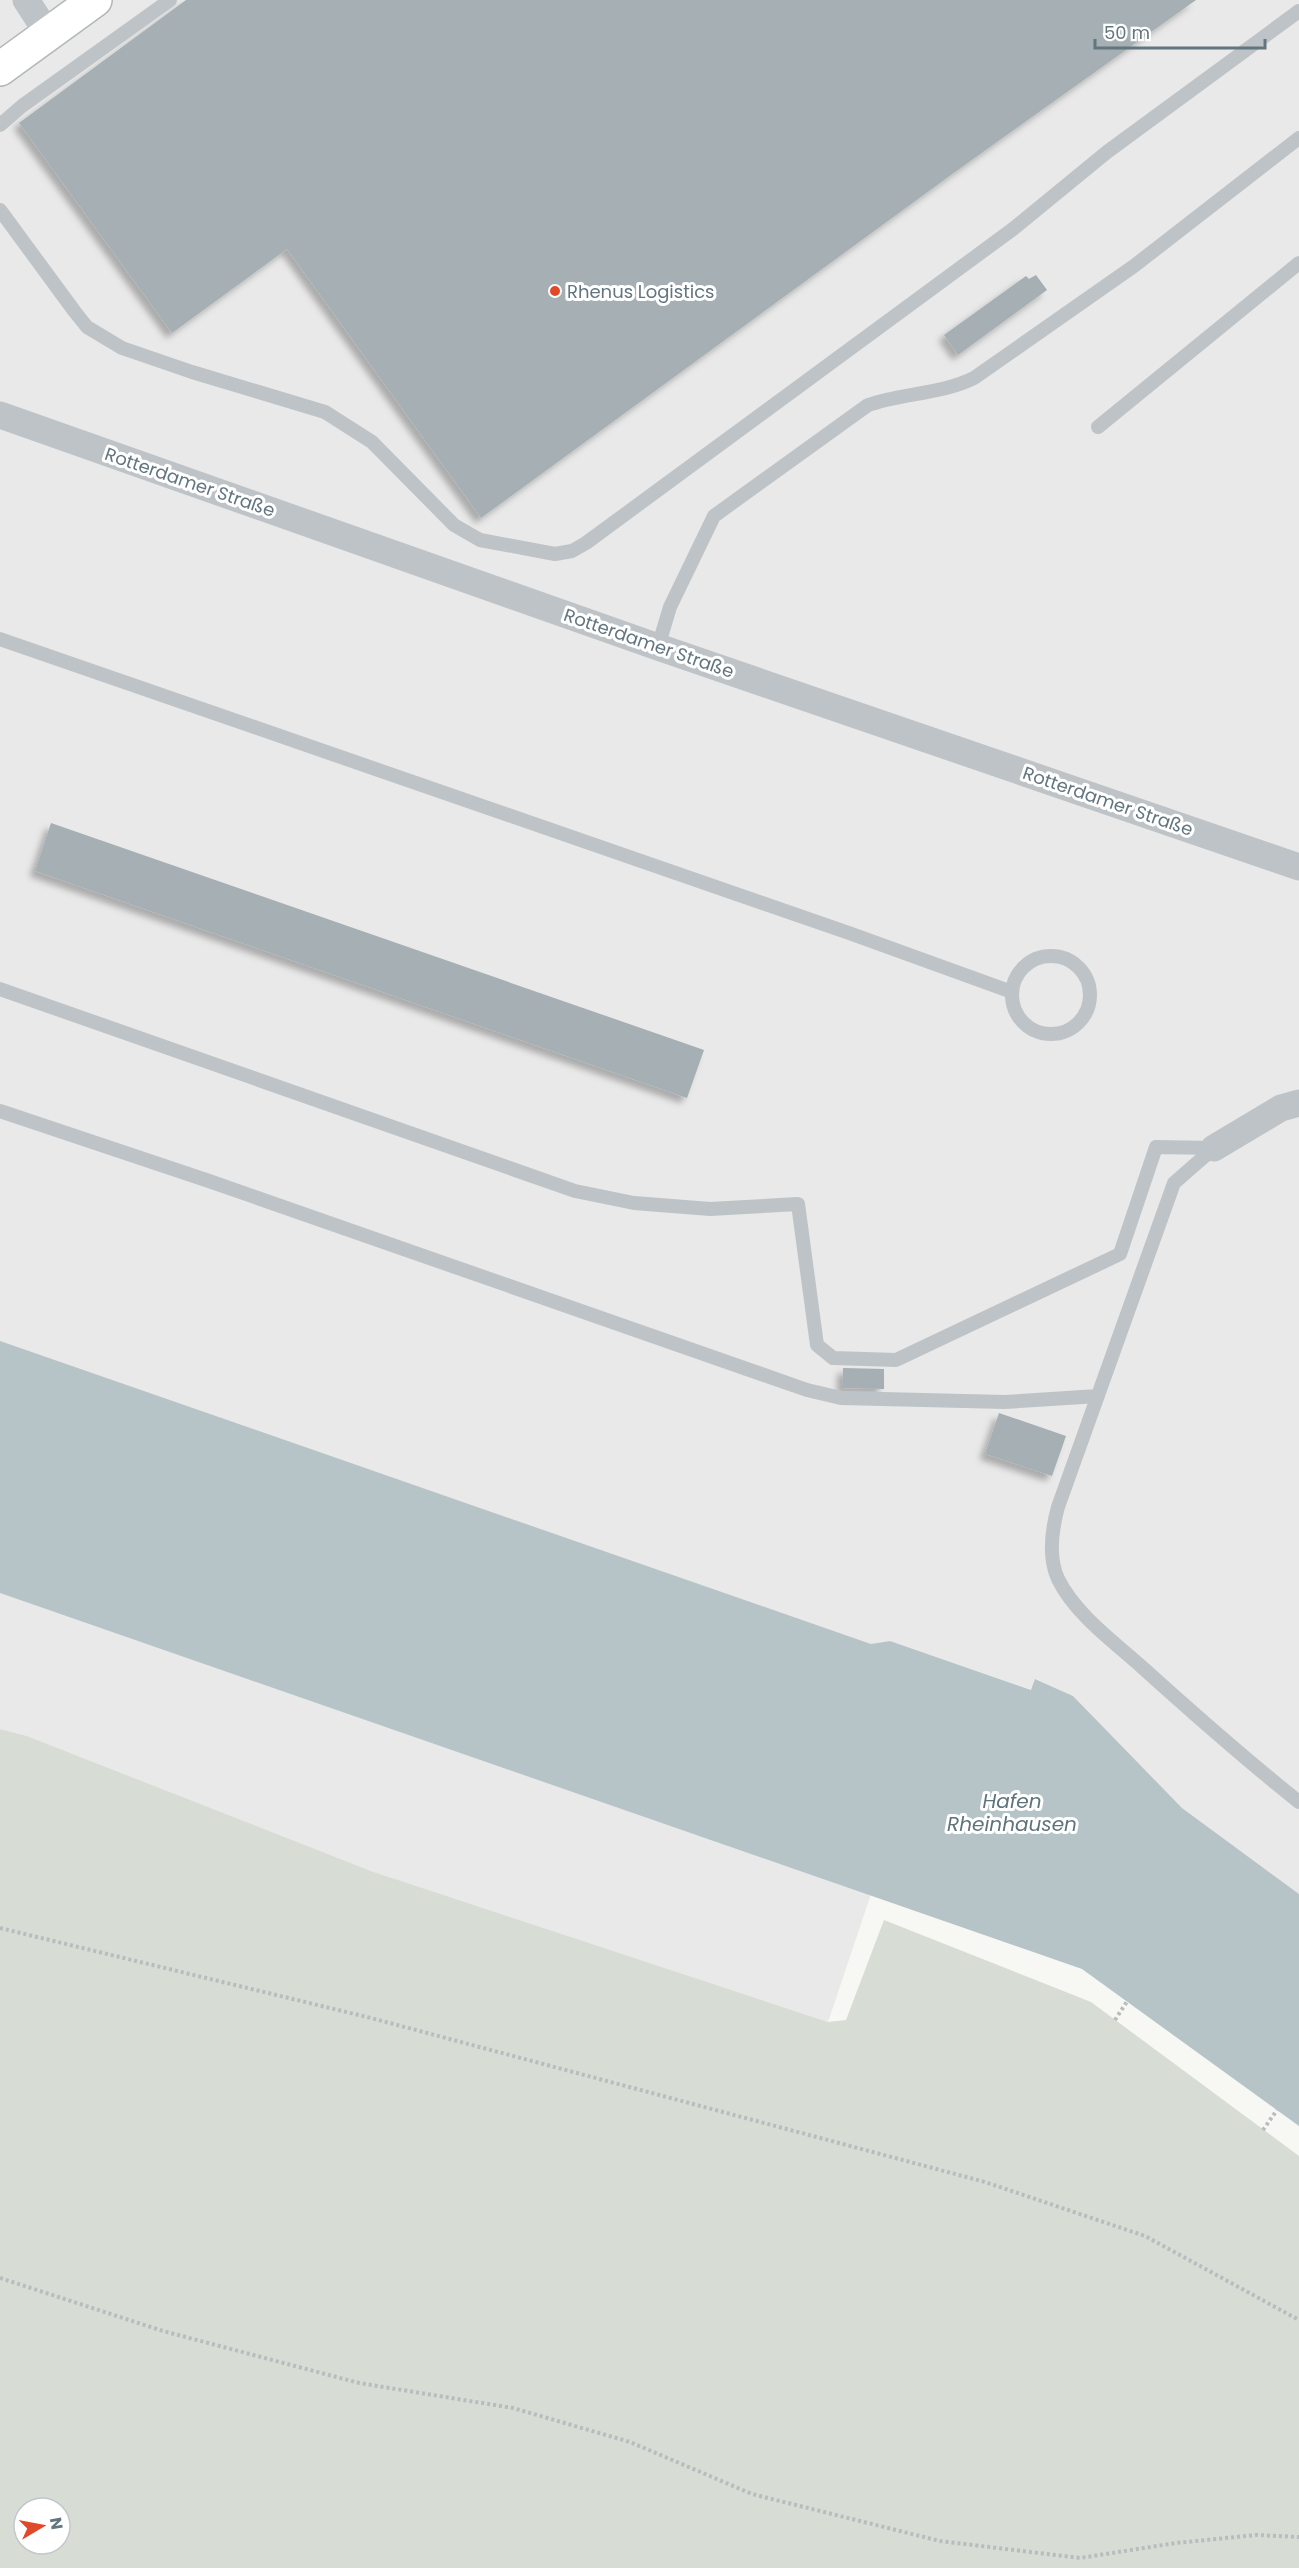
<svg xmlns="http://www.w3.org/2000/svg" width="1299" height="2568" font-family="Poppins,sans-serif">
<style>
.built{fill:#e8e9e8}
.green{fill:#d7dcd4;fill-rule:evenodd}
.water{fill:#b6c3c7}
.building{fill:#a5afb4;filter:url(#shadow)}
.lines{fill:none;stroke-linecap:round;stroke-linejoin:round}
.secondary-casing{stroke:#b1b7bb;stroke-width:36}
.path{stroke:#b9bcbf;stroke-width:4;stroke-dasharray:3 3;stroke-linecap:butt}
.lane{stroke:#bec3c7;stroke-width:14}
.street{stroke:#bec3c7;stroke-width:27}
.secondary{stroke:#fff;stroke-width:33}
.poi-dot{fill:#e1492b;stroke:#fff;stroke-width:2}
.labels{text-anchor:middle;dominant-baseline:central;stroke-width:6;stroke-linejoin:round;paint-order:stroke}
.poi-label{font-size:18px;fill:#63757f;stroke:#fff;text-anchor:start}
.street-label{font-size:18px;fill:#63757f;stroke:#fff}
.water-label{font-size:20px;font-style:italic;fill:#5e747a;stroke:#fff}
</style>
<defs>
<filter id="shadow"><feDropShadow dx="-5.5" dy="5.5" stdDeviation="3" flood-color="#0004"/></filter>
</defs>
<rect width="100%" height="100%" fill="#f7f7f4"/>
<path class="built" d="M 0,0 L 1299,0 L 1299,1894 L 1182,1808 L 1073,1696 L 1036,1679 L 1032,1690 L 890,1641 L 871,1644 L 0,1343 Z
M 0,1593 L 871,1894 L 828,2022 L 371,1871 L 27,1736 L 0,1729 Z"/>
<path class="green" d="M 0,1729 L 27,1736 L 371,1871 L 828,2022 L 846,2020 L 884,1920 L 1091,2002 L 1299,2156 L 1299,2568 L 0,2568 ZM 24,2508 L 60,2508 L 60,2544 L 24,2544 Z"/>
<path class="water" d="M 0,1341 L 871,1644 L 890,1641 L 1031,1690 L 1035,1679 L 1073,1696 L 1182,1808 L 1299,1894 L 1299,2126 L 1082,1969 L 0,1593 Z"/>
<path class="building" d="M 186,0 L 1196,0 L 955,172 L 481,518 L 287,249 L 172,333 L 19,123 Z
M 1036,275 L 1047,290 L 958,355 L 944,335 L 1026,276 L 1029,279 Z
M 51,823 L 704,1050 L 687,1098 L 35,871 Z
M 843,1368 L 884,1369 L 884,1389 L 842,1388 Z
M 999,1413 L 1066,1436 L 1052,1476 L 985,1454 Z"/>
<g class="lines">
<defs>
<path id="secondary" d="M 0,69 L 95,0"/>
</defs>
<use href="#secondary" class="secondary-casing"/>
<path class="path" d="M 0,1928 L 371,2018 L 985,2182 L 1145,2236 L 1299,2320
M 1115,2020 L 1128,2000
M 1263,2130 L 1277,2110
M 0,2278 L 163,2331 L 359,2383 L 513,2408 L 630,2442 L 752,2494 L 940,2541 L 1080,2558 L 1176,2543 L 1256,2535 L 1299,2537"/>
<path class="lane" d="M 0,125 L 22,106 L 170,0
M 0,210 L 75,312 L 87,327 L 122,348 L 192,372 L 325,412 L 372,442 L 454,525 L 480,540 L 555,554 L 572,551 L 586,543 L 1013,229 L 1107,152 L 1299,11
M 1098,427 L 1299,263
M 0,639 L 849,933 L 1012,992
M 658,647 L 670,607 L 714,516 L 868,405 C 902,393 942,394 974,378 L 1134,266 L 1299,138
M1012 995a39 39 0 1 1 78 0a39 39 0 1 1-78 0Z
M 0,989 L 575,1191 L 634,1203 L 710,1209 L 798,1204 L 817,1345 L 833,1358 L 896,1360 L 1120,1254 L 1156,1147 L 1214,1148
M 0,1111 L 209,1181 L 807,1390 L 841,1398 L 1005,1402 L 1098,1396
M 1214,1148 L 1174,1183 L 1058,1507 C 1052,1529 1048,1557 1058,1579 C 1076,1615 1113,1641 1143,1668 C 1194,1714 1245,1759 1299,1802"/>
<path class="street" d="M 26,0 L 48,34
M 0,415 L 658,647 L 1299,867
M 1214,1148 L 1281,1108 L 1299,1103"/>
<use href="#secondary" class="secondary"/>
</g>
<circle class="poi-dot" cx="555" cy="291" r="6"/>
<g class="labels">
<g class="poi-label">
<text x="567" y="291">Rhenus Logistics</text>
</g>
<g class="street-label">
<text transform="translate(190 482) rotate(19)">Rotterdamer Straße</text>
<text transform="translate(649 643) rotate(19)">Rotterdamer Straße</text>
<text transform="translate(1108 801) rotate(19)">Rotterdamer Straße</text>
</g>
<g class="water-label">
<text x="1012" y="1801">Hafen<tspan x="1012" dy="23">Rheinhausen</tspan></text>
</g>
</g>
<g transform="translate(42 2526) rotate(80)"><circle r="28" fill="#ffffff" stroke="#c1c8cc" stroke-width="1.5"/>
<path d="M0-4.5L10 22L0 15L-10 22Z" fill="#e1492b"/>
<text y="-9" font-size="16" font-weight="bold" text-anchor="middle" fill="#63757f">N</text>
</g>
<path d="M1095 39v9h170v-9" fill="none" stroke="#63757f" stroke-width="3"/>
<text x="1104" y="39" font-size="18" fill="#63757f" stroke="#ffffff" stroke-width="4.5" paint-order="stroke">50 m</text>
</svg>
